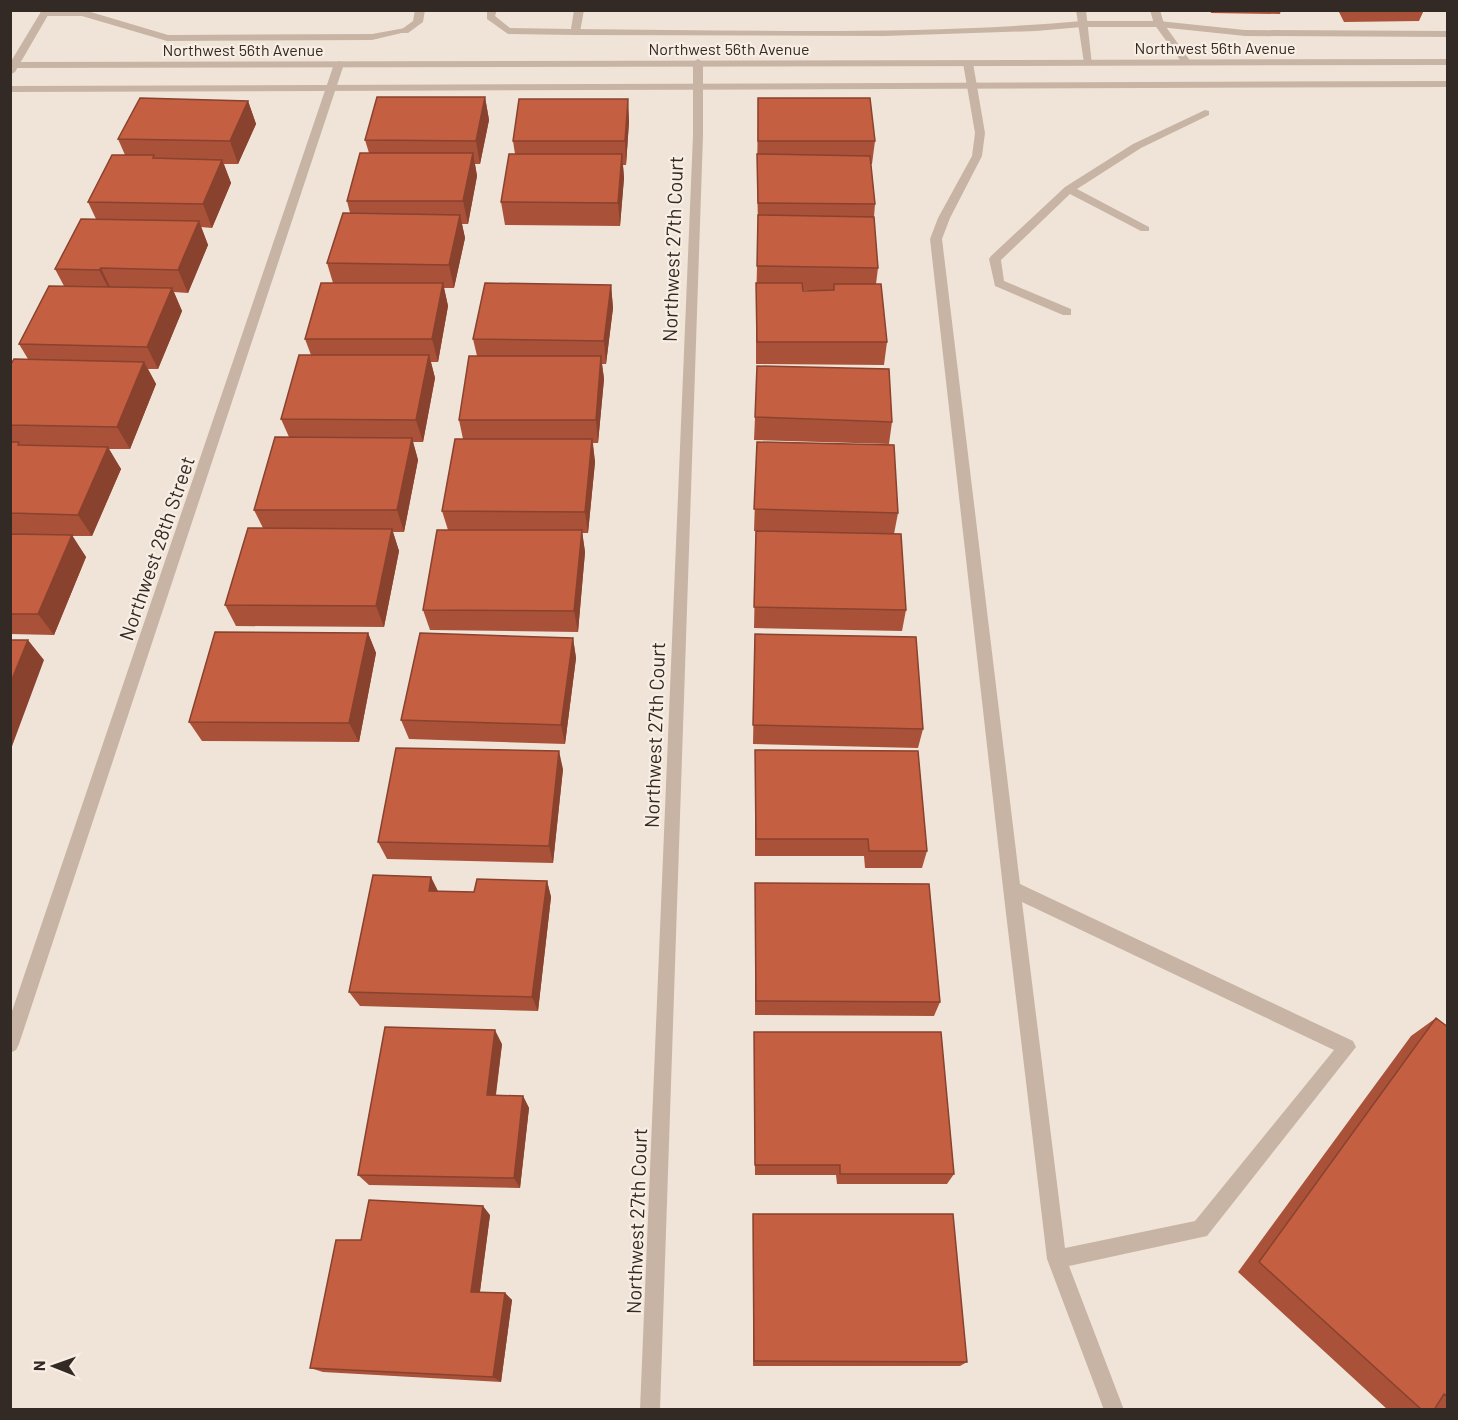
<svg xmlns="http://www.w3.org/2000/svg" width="1458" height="1420" font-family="Barlow,sans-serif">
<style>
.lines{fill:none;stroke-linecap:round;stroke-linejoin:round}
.service{fill:#c8b4a4;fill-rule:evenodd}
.minor{fill:#c8b4a4;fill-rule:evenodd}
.tertiary{fill:#c8b4a4;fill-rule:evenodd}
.wall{fill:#a95239;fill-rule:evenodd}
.shaded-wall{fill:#89422e}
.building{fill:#c45f42;stroke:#89422e;stroke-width:1.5}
.labels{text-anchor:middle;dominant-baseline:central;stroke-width:4.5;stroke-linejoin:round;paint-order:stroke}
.far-street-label{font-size:16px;fill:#332a26;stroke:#f8eee3}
.street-label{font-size:20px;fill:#332a26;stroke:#f8eee3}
</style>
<rect width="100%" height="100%" fill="#f0e4d8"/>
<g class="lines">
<path class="service" d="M 42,10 L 51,10 L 15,72 L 10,75 L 10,63 Z
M 415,10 L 425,10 L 423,22 L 408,33 L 402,33 L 402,29 L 413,21 Z
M 487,10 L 497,10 L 495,16 L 510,28 L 571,29 L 574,10 L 584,10 L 580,32 L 575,35 L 508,34 L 487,19 Z
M 1076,10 L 1086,10 L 1092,65 L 1084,63 Z
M 1150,10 L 1160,10 L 1164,24 L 1191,62 L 1189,64 L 1183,64 L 1154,24 Z
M 698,59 L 703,62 L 703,135 L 660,1410 L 640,1410 L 693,135 L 693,62 Z
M 968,60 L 973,63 L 985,133 L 982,156 L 950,218 L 942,239 L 1020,884 L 1353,1041 L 1356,1047 L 1207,1236 L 1069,1266 L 1124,1410 L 1104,1410 L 1047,1259 L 1003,888 L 930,239 L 938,218 L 972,156 L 975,133 L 963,63 ZM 1022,902 L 1334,1050 L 1195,1221 L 1065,1248 Z
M 339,61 L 344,64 L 19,1044 L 16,1050 L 10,1053 L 10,1017 L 334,64 Z
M 1205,110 L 1209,111 L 1209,115 L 1141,148 L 1077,189 L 1149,227 L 1149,231 L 1141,231 L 1070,194 L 1001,260 L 1004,281 L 1071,309 L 1071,315 L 1063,315 L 995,286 L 989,259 L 991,256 L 1065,187 L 1133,144 Z"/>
<path class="minor" d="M 84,10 L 168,35 L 372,34 L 405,28 L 410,31 L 372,40 L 167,41 L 82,16 L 45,16 L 40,13 L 44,10 Z
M 1082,21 L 1159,21 L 1245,30 L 1448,31 L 1448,37 L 1245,36 L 1159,27 L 1082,27 L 1036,31 L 884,36 L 575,35 L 570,32 L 575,29 C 744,30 914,36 1082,21 Z"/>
<path class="tertiary" d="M 1448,59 L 1448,65 L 10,68 L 10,62 Z
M 1448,81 L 1448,87 L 10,92 L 10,86 Z"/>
</g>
<path class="wall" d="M 1210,10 L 1281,10 L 1280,14 L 1211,13 Z
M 1338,10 L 1424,10 L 1419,21 L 1344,22 Z
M 485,97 L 489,120 L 480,164 L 475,164 L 477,176 L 468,224 L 462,224 L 465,238 L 454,288 L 444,288 L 448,306 L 438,362 L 431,362 L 435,378 L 423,442 L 413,442 L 418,460 L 404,532 L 393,532 L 399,551 L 384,627 L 236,626 L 225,605 L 263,528 L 254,510 L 289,437 L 281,419 L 311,355 L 305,339 L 333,283 L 327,263 L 350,213 L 347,201 L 369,153 L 365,140 Z
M 758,98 L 875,141 L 872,164 L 871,164 L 875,204 L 874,217 L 878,268 L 876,284 L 887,342 L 884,365 L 756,364 L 756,306 L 758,226 L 757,178 ZM 803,290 L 833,290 L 803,291 Z
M 628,99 L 629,122 L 626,165 L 623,165 L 624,178 L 620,226 L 505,225 L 501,202 L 515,154 L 513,141 Z
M 248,101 L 256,124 L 238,164 L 224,164 L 231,183 L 212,228 L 201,227 L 208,245 L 188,293 L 174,292 L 182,311 L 158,369 L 148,369 L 156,384 L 130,449 L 108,449 L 121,469 L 92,536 L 72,536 L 86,557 L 54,635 L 10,634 L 10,366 L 28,359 L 19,344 L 64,286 L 55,269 L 96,219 L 88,202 L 125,155 L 118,139 Z
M 611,285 L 613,308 L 606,364 L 602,364 L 604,379 L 598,443 L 593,443 L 595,462 L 588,533 L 582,533 L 585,552 L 578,632 L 430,630 L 423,610 L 448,530 L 442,511 L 463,439 L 459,420 L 477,356 L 473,339 Z
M 755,417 L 892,422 L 889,444 L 754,440 Z
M 757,442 L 898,513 L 894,534 L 906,610 L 902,631 L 754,628 L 756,531 L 799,532 L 754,531 Z
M 368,633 L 376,653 L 359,742 L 202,741 L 189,722 Z
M 755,634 L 923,729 L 918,748 L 753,744 Z
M 573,638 L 576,658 L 565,744 L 409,739 L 401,720 Z
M 755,750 L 927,851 L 922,868 L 865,868 L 864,856 L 755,856 Z
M 563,769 L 553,863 L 387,859 L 378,842 Z
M 547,881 L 551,897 L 538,1011 L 360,1006 L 349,992 L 438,891 L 474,892 Z
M 755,883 L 940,1002 L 934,1016 L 755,1015 Z
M 1436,1018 L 1448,1027 L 1448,1410 L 1388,1410 L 1238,1272 L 1411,1036 Z
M 754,1032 L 954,1174 L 947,1184 L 837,1184 L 836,1175 L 755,1175 Z
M 502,1044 L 496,1095 L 523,1096 L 529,1108 L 520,1188 L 369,1185 L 358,1175 Z
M 753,1214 L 967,1362 L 960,1366 L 753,1366 Z
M 490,1215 L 480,1292 L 505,1293 L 512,1300 L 501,1382 L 323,1372 L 310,1368 L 361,1240 Z"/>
<path class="shaded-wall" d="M 485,97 L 489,120 L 480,164 L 476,141 Z
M 628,99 L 629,122 L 626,165 L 625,141 Z
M 248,101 L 256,124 L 238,164 L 230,141 Z
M 473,153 L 477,176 L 468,224 L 463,201 Z
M 622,154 L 624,178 L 620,226 L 618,203 Z
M 222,160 L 231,183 L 212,228 L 203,204 Z
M 460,215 L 465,238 L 454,288 L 449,265 Z
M 199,221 L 208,245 L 188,293 L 178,270 Z
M 101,268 L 112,291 L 111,293 L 99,270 Z
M 443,283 L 448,306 L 438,362 L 432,339 Z
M 611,285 L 613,308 L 606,364 L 604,341 Z
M 172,288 L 182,311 L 158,369 L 147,347 Z
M 429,355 L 435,378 L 423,442 L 416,420 Z
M 601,356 L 604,379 L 598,443 L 596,420 Z
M 144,362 L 156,384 L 130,449 L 117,427 Z
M 412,438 L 418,460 L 404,532 L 397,510 Z
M 592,439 L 595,462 L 588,533 L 585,512 Z
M 108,447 L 121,469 L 92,536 L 78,515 Z
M 392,529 L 399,551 L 384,627 L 376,606 Z
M 582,530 L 585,552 L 578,632 L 574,611 Z
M 72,535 L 86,557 L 54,635 L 38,614 Z
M 368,633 L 376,653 L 359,742 L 349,723 Z
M 573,638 L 576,658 L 565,744 L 561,725 Z
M 28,640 L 44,660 L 11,749 L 10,684 Z
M 559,751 L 563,769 L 553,863 L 549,846 Z
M 431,877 L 439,893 L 429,891 Z
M 547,881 L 551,897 L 538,1011 L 532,997 Z
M 495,1030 L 502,1044 L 494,1107 L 487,1095 Z
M 523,1096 L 529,1108 L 520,1188 L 514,1178 Z
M 483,1206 L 490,1215 L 479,1298 L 471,1292 Z
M 505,1293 L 512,1300 L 501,1382 L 493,1377 Z"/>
<path class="building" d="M 377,97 L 485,97 L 476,141 L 365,140 Z
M 140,98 L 248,101 L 230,141 L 118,139 Z
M 758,98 L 870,98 L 875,141 L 758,141 Z
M 519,99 L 628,99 L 625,141 L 513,141 Z
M 360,153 L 473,153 L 463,201 L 347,201 Z
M 509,154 L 622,154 L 618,203 L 501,202 Z
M 757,154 L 870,156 L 875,204 L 758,203 Z
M 112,155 L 154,155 L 153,158 L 222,160 L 203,204 L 88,202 Z
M 343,213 L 460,215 L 449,265 L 327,263 Z
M 758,215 L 874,217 L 878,268 L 757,266 Z
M 81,219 L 199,221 L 178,270 L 101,268 L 99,270 L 55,269 Z
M 321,283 L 443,283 L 432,339 L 305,339 Z
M 485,283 L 611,285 L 604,341 L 473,339 Z
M 756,283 L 802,283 L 803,291 L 834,290 L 834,284 L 881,284 L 887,342 L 757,342 Z
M 49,286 L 172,288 L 147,347 L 19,344 Z
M 299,355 L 429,355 L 416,420 L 281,419 Z
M 469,356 L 601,356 L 596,420 L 459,420 Z
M 14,359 L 144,362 L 117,427 L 10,425 L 10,366 Z
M 757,366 L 889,369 L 892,422 L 755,417 Z
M 275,437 L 412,438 L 397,510 L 254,510 Z
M 455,439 L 592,439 L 585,512 L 442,511 Z
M 10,442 L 19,442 L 18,445 L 108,447 L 78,515 L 10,513 Z
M 757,442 L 894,445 L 898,513 L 754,509 Z
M 248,528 L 392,529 L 376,606 L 225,605 Z
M 437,530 L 582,530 L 574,611 L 423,610 Z
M 756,531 L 901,534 L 906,610 L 754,607 Z
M 10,534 L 72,535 L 38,614 L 10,614 Z
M 215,632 L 368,633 L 349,723 L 189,722 Z
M 420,633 L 573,638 L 561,725 L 401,720 Z
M 755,634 L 916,637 L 923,729 L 753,725 Z
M 10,640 L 28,640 L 10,684 Z
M 396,748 L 559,751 L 549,846 L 378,842 Z
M 755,750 L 918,751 L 927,851 L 869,851 L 868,839 L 756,839 Z
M 373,875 L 431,877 L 429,891 L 474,892 L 477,879 L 547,881 L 532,997 L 349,992 Z
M 755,883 L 929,884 L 940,1002 L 756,1001 Z
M 1436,1018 L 1448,1027 L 1448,1397 L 1444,1394 L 1434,1410 L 1422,1410 L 1259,1262 Z
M 385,1027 L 495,1030 L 487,1095 L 523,1096 L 514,1178 L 358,1175 Z
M 754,1032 L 941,1032 L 954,1174 L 840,1174 L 840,1165 L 755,1165 Z
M 369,1200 L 483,1206 L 471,1292 L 505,1293 L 493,1377 L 310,1368 L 336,1240 L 361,1240 Z
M 753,1214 L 953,1214 L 967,1362 L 754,1361 Z
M 10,1409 L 201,1409 L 201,1410 Z"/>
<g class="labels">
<g class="far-street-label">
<text x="1215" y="47">Northwest 56th Avenue</text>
<text x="729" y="48">Northwest 56th Avenue</text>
<text x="243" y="49">Northwest 56th Avenue</text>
</g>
<g class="street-label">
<text transform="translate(672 249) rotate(-88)">Northwest 27th Court</text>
<text transform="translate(156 548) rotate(-71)">Northwest 28th Street</text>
<text transform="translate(654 735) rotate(-88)">Northwest 27th Court</text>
<text transform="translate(636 1221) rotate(-88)">Northwest 27th Court</text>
</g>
</g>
<rect width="1458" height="1420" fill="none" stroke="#332a26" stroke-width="24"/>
<g transform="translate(54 1366) rotate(271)" stroke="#f8eee3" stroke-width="4.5" paint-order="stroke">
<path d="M0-4.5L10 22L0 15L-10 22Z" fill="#332a26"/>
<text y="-9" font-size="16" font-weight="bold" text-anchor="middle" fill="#332a26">N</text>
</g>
</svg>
